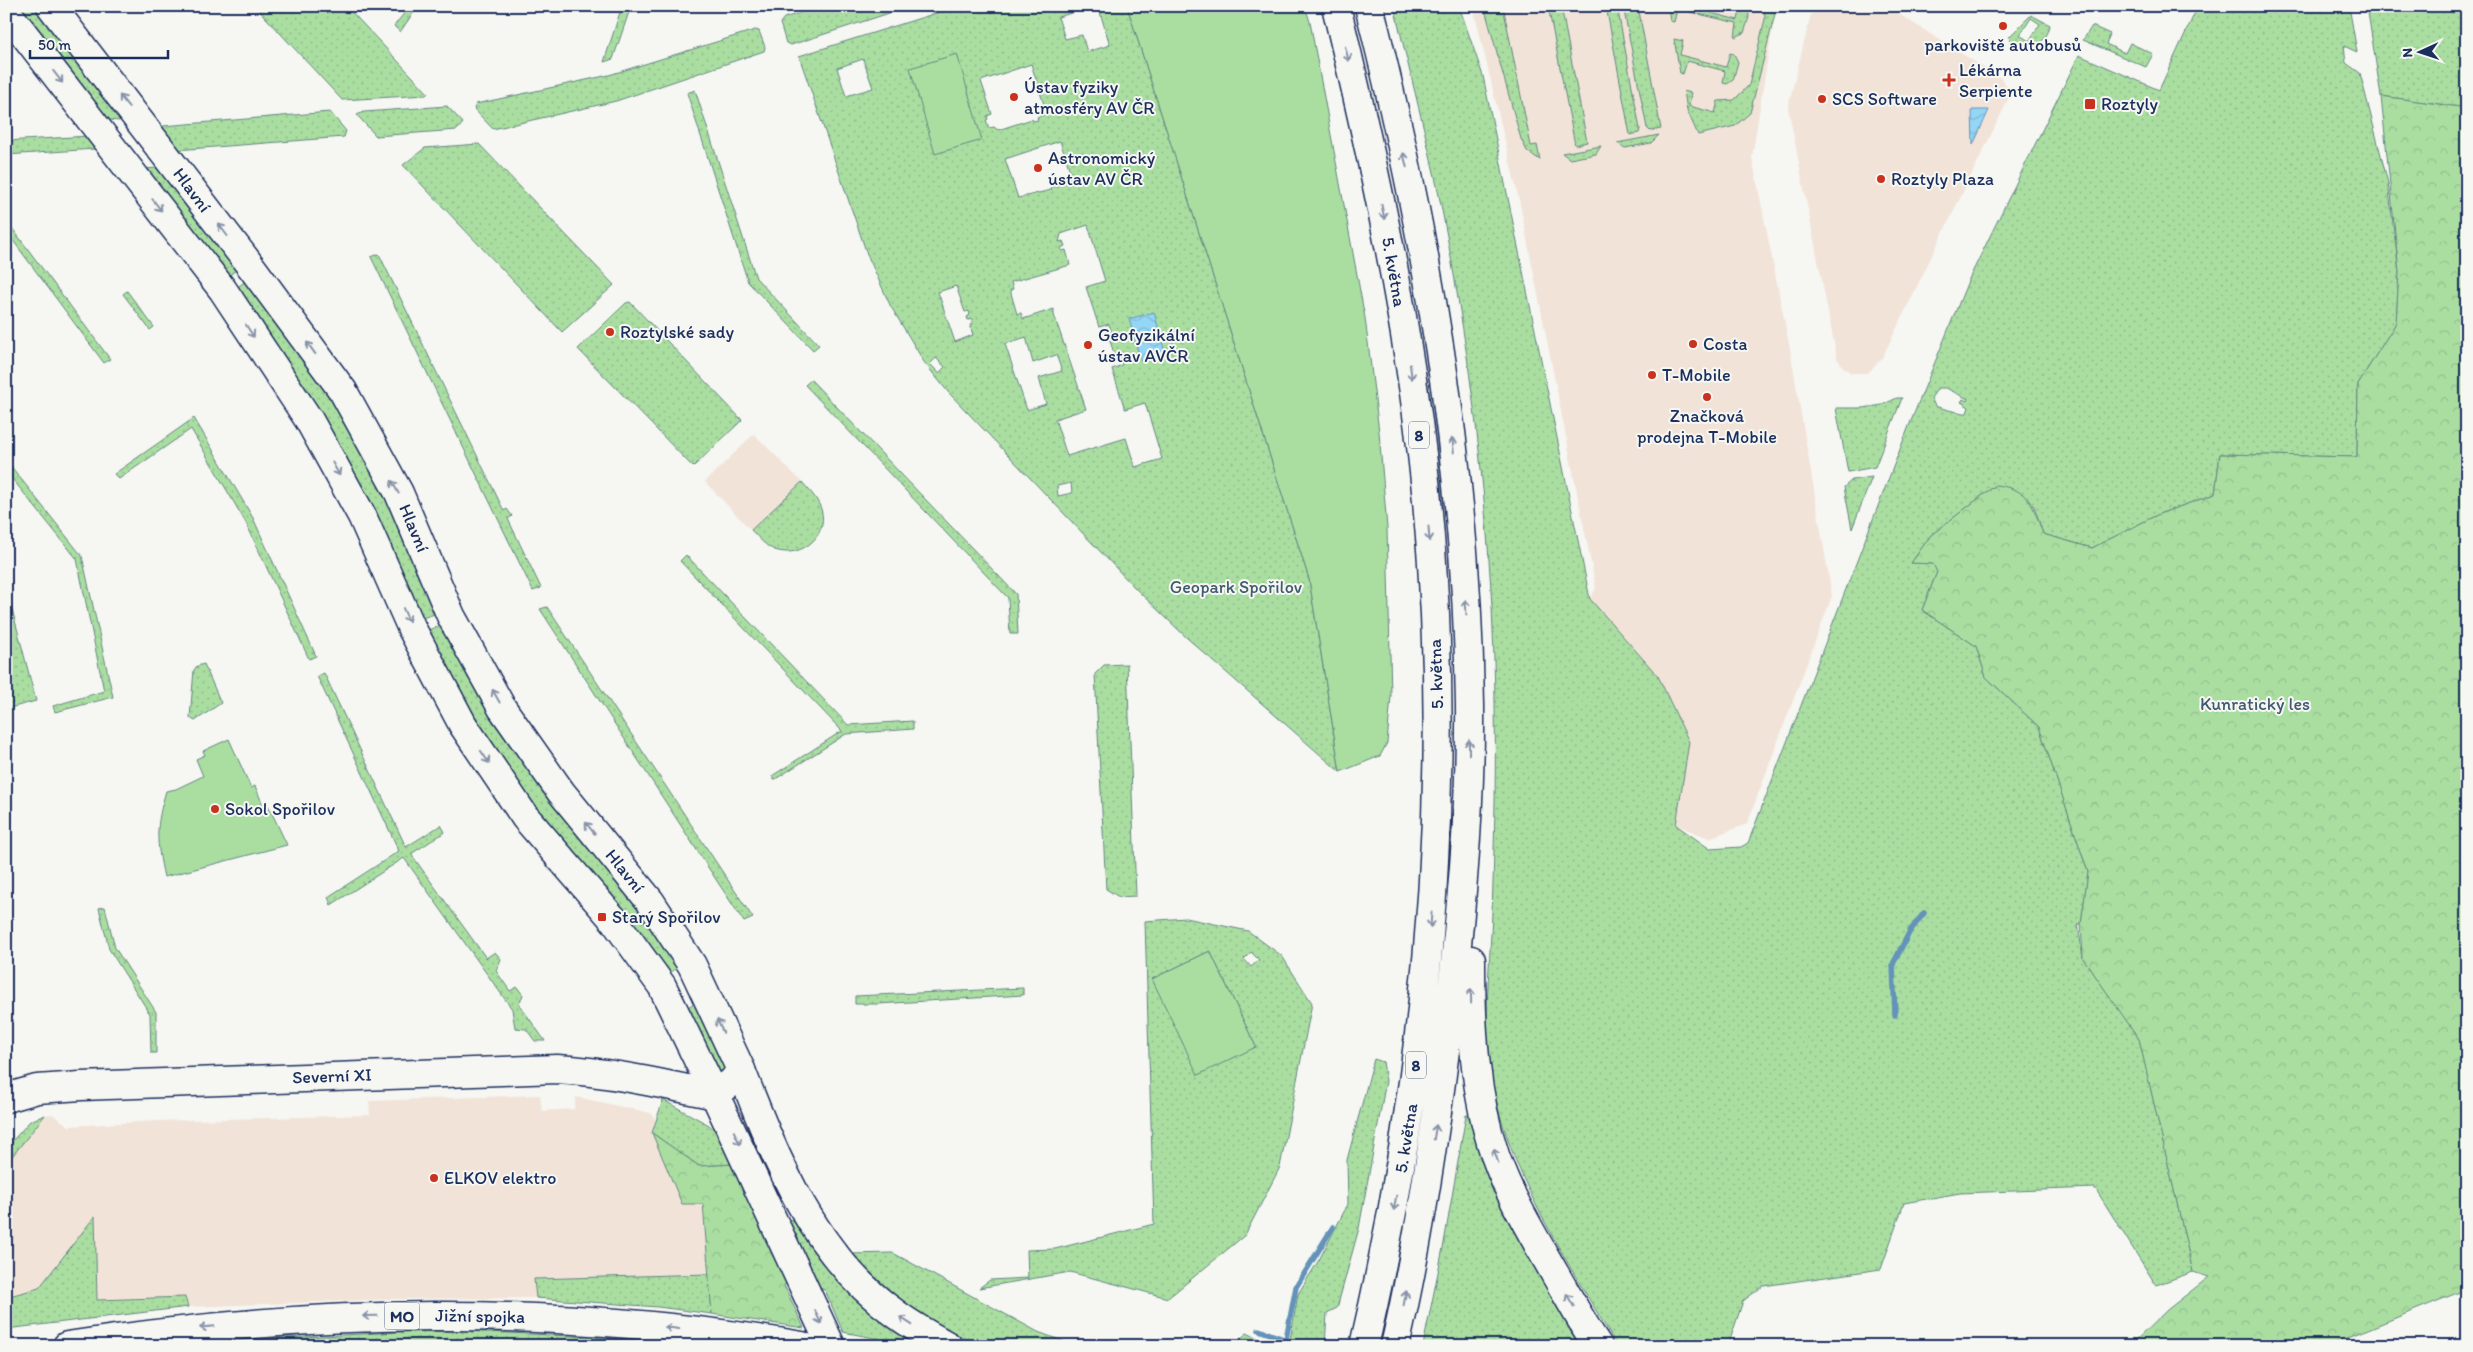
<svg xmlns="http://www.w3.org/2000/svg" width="2473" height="1352" font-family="Itim,sans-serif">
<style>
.built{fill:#f2e3d8}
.grass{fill:url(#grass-dots);stroke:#628680;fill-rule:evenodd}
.forest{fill:url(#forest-crowns);stroke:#628680}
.garden{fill:#aadea1;stroke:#628680}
.water{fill:url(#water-waves);stroke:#6493b9}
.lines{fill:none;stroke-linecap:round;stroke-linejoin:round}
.stream{stroke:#6493b9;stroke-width:5.5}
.secondary-casing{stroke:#1b2f5e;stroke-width:31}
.highway-casing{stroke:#1b2f5e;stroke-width:31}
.secondary{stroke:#f6f6f2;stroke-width:28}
.highway{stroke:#f6f6f2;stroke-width:28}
.oneway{stroke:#8892a8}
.poi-dot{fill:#c8321e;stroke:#f6f6f2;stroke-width:2}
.labels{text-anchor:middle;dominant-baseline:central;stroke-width:4;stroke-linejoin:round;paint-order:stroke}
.shield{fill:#f6f6f2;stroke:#5d6b8a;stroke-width:1}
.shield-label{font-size:16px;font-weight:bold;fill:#1b2f5e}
.poi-label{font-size:18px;fill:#1b2f5e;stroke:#f6f6f2;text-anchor:start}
.street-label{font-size:18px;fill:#1b2f5e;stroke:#f6f6f2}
.park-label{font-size:18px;fill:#3f5b6f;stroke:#f6f6f2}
</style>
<defs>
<pattern id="grass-dots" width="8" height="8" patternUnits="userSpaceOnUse" patternTransform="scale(1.25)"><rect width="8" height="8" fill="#aadea1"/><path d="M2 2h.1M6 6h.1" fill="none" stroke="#92bf8d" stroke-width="1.8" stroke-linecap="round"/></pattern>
<pattern id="forest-crowns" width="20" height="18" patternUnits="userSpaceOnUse" patternTransform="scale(1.25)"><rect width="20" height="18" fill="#aadea1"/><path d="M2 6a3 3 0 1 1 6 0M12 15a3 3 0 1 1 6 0" fill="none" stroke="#92bf8d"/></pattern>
<pattern id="water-waves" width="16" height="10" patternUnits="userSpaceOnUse" patternTransform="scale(1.25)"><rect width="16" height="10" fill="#94d6f6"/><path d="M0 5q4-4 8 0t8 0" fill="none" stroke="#7fb8d5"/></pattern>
</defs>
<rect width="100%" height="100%" fill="#f6f6f2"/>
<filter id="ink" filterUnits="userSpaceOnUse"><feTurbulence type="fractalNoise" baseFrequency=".02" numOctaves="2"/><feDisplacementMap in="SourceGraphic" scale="10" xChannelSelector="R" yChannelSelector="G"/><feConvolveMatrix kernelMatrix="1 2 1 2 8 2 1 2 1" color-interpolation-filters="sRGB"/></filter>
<g filter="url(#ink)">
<path class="built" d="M 1473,6 L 1776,6 L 1752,157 L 1790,349 L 1832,596 L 1747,824 L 1709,838 L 1676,825 L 1689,742 L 1658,676 L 1590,599 L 1596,588 L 1520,204 Z
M 1813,6 L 1886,6 L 2002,79 L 2008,88 L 2009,96 L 2005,106 L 1882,358 L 1868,373 L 1851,373 L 1843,367 L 1837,358 L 1788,107 Z
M 754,434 L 802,482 L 751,530 L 705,482 Z
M 540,1095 L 542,1111 L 574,1109 L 576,1097 L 651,1113 L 656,1120 L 652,1133 L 703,1204 L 709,1274 L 535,1279 L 536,1298 L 393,1299 L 188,1307 L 185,1297 L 97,1300 L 95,1217 L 39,1288 L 6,1297 L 6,1164 L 45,1115 L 52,1114 L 69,1126 L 157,1121 L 370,1115 L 369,1101 Z"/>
<path class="grass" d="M 21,6 L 41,6 L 123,117 L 119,121 L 101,119 L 16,9 Z
M 255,6 L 346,6 L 428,93 L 426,95 L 342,100 Z
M 410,6 L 418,6 L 400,32 L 394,26 Z
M 622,6 L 631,6 L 613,59 L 604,62 Z
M 822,6 L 911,6 L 791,45 L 786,43 L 780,23 L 784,18 Z
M 959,6 L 998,6 L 999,8 L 1007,6 L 1073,6 L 1075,12 L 1058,17 L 1065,39 L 1082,35 L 1087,52 L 1110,45 L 1098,6 L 1127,6 L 1309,579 L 1340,772 L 1187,638 L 1136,589 L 948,392 L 924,362 L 890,305 L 867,254 L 799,56 ZM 863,59 L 873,88 L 846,96 L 837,68 ZM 1031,64 L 1047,114 L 1037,117 L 1038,120 L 1033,121 L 1032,119 L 998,130 L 994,127 L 989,128 L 986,120 L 988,119 L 987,116 L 992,114 L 981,81 ZM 1060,141 L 1072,177 L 1067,178 L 1068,182 L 1052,187 L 1051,190 L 1018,198 L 1005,159 ZM 1088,225 L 1105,281 L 1086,287 L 1099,327 L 1109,324 L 1112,334 L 1108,335 L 1115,356 L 1119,356 L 1122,365 L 1112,369 L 1125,409 L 1145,403 L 1162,459 L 1135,467 L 1126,438 L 1067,456 L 1055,419 L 1086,409 L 1054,315 L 1054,309 L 1023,319 L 1021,313 L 1017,314 L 1010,290 L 1013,289 L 1011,282 L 1070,265 L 1066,250 L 1062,251 L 1061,248 L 1065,246 L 1063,241 L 1059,242 L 1061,234 ZM 956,286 L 965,312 L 969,311 L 970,315 L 967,317 L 968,320 L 972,319 L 973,324 L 970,325 L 973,335 L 955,342 L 938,292 ZM 1026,337 L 1033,363 L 1056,355 L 1062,371 L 1039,378 L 1046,404 L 1027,410 L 1005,344 ZM 936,358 L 945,367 L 939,373 L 930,364 ZM 1071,483 L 1072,493 L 1058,496 L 1057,486 Z
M 1394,6 L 1459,6 L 1483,76 L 1590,599 L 1658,676 L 1689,742 L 1676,825 L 1710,849 L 1741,847 L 1748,843 L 1909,426 L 1968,281 L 2079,55 L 2159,90 L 2198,6 L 2349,6 L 2357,52 L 2344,46 L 2346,63 L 2360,73 L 2388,183 L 2399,272 L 2396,323 L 2358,384 L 2357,457 L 2220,454 L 2215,494 L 2159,514 L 2092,548 L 2043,534 L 2034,506 L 1996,485 L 1931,535 L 1911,563 L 1934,564 L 1937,572 L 1922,610 L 1976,646 L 1986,677 L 2039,727 L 2088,872 L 2081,924 L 2078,924 L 2083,958 L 2139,1038 L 2193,1272 L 2156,1285 L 2095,1188 L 1960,1193 L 1904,1203 L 1881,1269 L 1763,1286 L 1743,1301 L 1728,1346 L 1617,1346 C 1570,1265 1514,1184 1494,1091 C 1481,1033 1490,971 1492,912 C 1496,810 1497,708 1492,607 C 1485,482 1470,359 1447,236 C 1433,159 1412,83 1394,6 ZM 1938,388 L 1946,388 L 1968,399 L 1967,401 L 1963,399 L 1961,402 L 1969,407 L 1967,413 C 1964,414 1939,408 1935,406 L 1931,398 Z
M 1484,6 L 1503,6 L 1531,146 L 1537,145 L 1540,160 L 1527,151 L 1521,139 Z
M 1548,6 L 1561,6 L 1587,142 L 1575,145 Z
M 1606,6 L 1617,6 L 1640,129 L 1639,133 L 1630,135 Z
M 1623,6 L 1638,6 L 1661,129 L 1650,131 L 1647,128 Z
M 1668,6 L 1684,6 L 1738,20 L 1741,6 L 1748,9 L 1749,17 L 1744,33 L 1735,37 L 1737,23 L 1677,9 L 1674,22 L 1670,21 Z
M 1764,6 L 1777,6 L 1750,113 L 1735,126 L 1698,135 L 1687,110 L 1684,91 L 1691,93 L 1689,106 L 1715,113 L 1718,101 L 1734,100 L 1749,85 L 1765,19 Z
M 2367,6 L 2467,6 L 2467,108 L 2381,96 Z
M 2031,15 L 2050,25 C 2047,43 2033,49 2016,48 L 2009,37 ZM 2031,18 L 2040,24 L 2029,41 L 2020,35 Z
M 2092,26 L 2110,34 L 2106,44 L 2125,53 L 2130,43 L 2153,54 L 2146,67 L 2083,40 Z
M 755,30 L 759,31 L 765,47 L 764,51 L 616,101 L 493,129 L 474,109 L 476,104 L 609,75 Z
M 1674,39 L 1683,41 L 1680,55 L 1726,67 L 1730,53 L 1734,54 L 1738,62 L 1733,80 L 1727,84 L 1723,83 L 1725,71 L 1687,61 L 1683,74 L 1680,73 Z
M 695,90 L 756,278 L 819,345 L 813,350 L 748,282 L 687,93 Z
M 447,106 L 463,123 L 457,130 L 376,136 L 357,115 L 364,112 Z
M 330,112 L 346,131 L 344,137 L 176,150 L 159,130 L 163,126 Z
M 1659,135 L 1651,143 L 1625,148 L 1617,143 Z
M 89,136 L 97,140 L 95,149 L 6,155 L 6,141 Z
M 479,144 L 614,285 L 562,332 L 403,165 L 425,148 Z
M 1601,146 L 1596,154 L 1570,159 L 1562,153 Z
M 160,168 L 241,266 L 226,278 L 139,169 Z
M 6,220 L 110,359 L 104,363 L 6,231 Z
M 379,254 L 504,511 L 507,509 L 512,516 L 508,519 L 541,588 L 533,591 L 371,257 Z
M 247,280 L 304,350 L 385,488 L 438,613 L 422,618 L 235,289 Z
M 127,291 L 154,327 L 150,330 L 123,294 Z
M 630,302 L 742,420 L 693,467 L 578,349 L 626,303 Z
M 811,380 L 1016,594 L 1018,634 L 1010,634 L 1008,598 L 805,385 Z
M 1897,398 L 1902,398 L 1875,467 L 1848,472 L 1836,408 L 1863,408 L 1882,405 Z
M 194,418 L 253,518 L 316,656 L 309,659 L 246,523 L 191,429 L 119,479 L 114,474 Z
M 6,460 L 82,556 L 113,697 L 55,712 L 53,706 L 104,691 L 77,559 L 6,471 Z
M 1872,477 L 1852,529 L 1844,487 L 1852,480 Z
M 802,482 C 808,489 815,496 819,504 C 833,532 803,560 775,550 C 766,547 758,537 751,530 Z
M 686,555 L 848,725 L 913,721 L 913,729 L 846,734 L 774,780 L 772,776 L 842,731 L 680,561 Z
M 547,607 L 753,918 L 744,922 L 715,878 L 540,609 Z
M 12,609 L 36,701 L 6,709 L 6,610 Z
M 442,625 L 681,966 L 666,975 L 558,840 L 478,731 L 428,630 Z
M 204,664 L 221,703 L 195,721 L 190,718 L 194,670 L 197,666 Z
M 1127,664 L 1136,896 L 1119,897 L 1106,889 L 1095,674 L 1104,665 Z
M 324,673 L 406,847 L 441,825 L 445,832 L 411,854 L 486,958 L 495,952 L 501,959 L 496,971 L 510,991 L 517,987 L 523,995 L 519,1004 L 545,1041 L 535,1041 L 526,1029 L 515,1028 L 512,1009 L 404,858 L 331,905 L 328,897 L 399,851 L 317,676 Z
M 105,907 L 115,948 L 156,1012 L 156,1053 L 151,1053 L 150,1014 L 109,949 L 99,908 Z
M 1186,918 L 1248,931 L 1282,956 L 1312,1003 L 1280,1167 L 1245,1235 L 1168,1298 L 1070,1272 L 979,1288 L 990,1280 L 1028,1278 L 1027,1250 L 1055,1249 L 1154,1224 L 1145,921 ZM 1210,951 L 1256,1047 L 1152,979 ZM 1251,952 L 1259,960 L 1251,967 L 1244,959 Z
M 689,979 L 728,1072 L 720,1077 L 674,987 L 677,984 L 688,1007 L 697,1001 L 684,981 Z
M 1023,988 L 1023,995 L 878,1004 L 855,1004 L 855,996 Z
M 1374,1059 L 1383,1062 L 1386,1081 L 1359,1228 L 1337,1308 L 1327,1313 L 1325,1346 L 1289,1346 L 1298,1294 L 1319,1260 L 1348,1204 L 1347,1160 Z
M 663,1100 L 709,1125 L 719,1135 L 734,1164 L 699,1166 L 652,1133 Z
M 45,1115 L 6,1164 L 6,1148 L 30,1121 Z
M 1466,1115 L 1469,1115 L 1476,1143 L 1492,1189 L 1579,1346 L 1423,1346 L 1444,1243 Z
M 95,1216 L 97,1300 L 185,1297 L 188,1307 L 6,1329 L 6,1297 L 39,1288 Z
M 794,1218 C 822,1270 863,1309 911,1343 L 910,1345 L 843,1332 L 825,1290 L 821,1289 L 789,1220 Z
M 893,1253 L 1038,1332 L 1076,1346 L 983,1346 L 957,1335 L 908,1306 L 849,1254 Z
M 709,1274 L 712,1314 L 658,1307 L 536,1298 L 534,1279 Z
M 466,1331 L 592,1337 L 693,1346 L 593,1346 L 465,1341 L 228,1346 L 228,1341 L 399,1332 Z
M 1247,1333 L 1274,1346 L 1232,1346 Z"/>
<path class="forest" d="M 2381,96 L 2467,108 L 2467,1289 L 2326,1346 L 2130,1346 L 2167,1310 L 2209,1277 L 2193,1272 L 2139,1039 L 2083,958 L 2081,924 L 2088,872 L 2039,727 L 1986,677 L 1976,646 L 1922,610 L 1937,572 L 1933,564 L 1911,563 L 1931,535 L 1996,485 C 2031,490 2032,504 2043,534 L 2092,548 L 2159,514 L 2215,494 L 2220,454 L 2357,457 L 2358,384 L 2396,323 L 2399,272 Z
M 652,1133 L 699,1166 L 734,1164 L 788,1283 L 784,1285 L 804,1328 L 712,1314 L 703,1204 L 682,1204 Z"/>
<path class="garden" d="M 1127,6 L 1305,6 L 1310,22 L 1365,318 L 1379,432 L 1387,528 L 1391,696 L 1387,743 L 1380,756 L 1340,772 L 1309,579 Z
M 957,54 L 982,140 L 935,154 L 910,68 Z
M 229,739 L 251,788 L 255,786 L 263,805 L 266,803 L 269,807 L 287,845 L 164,877 C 156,840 155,828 166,791 L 176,789 L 203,776 L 196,759 L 205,755 L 203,751 Z
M 1210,951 L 1256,1047 L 1198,1075 L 1152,979 Z"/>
<path class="water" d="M 1972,110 L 1989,110 L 1973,145 Z
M 1154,312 L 1166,356 L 1141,362 L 1129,319 Z"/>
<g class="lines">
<path class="stream" d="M 1895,1015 L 1893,964 L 1910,931 L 1924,913
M 1259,1330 L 1292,1342
M 1286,1339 L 1296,1287 L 1333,1227"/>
<defs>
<path id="secondary" d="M 51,6 L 253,269 L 343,391 L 399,493 L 451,616 L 502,708 L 561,792 L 650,901 L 692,965 L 741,1070 L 733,1081 L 715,1095
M 6,11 L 223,290 L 309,420 L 362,516 L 412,629 L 463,725 L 525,817 L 614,920 L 662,986 L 715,1095
M 6,1098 L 37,1089 L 81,1086 L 557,1069 C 610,1072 663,1084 715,1095"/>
<path id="highway" d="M 1336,6 C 1374,163 1408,320 1425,481 C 1455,771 1430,1063 1364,1346
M 1369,6 C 1427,235 1467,468 1470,705 C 1471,800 1463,895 1452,990 C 1439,1109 1422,1229 1395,1346
M 1471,960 C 1471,1026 1474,1093 1495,1155 C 1510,1198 1533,1235 1555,1274 C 1569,1298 1582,1323 1598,1346
M 741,1070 C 776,1160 814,1256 896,1314 C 912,1326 930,1336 948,1346
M 715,1095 L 831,1346
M 67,1346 C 314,1308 555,1304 802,1346"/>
</defs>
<use href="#secondary" class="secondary-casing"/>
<use href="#highway" class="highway-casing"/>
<use href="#secondary" class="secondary"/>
<use href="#highway" class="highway"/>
</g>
<defs><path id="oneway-shaft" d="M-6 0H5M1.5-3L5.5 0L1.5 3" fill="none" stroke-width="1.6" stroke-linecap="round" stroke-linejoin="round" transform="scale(1.25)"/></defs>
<g class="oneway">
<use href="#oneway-shaft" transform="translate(1347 54) rotate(76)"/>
<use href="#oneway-shaft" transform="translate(58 77) rotate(52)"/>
<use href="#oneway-shaft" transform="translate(124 101) rotate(-128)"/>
<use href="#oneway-shaft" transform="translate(1405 160) rotate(-103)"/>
<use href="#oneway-shaft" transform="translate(157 205) rotate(52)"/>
<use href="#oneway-shaft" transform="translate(1383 212) rotate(78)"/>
<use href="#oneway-shaft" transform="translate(223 230) rotate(-127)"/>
<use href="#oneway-shaft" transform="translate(250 331) rotate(57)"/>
<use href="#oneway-shaft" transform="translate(311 348) rotate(-126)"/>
<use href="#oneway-shaft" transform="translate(1411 372) rotate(82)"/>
<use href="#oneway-shaft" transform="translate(1453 445) rotate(-96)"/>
<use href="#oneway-shaft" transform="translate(336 469) rotate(61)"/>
<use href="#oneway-shaft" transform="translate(395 487) rotate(-119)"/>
<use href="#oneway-shaft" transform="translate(1429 534) rotate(86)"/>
<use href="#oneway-shaft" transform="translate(1466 607) rotate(-93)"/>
<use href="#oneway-shaft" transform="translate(406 615) rotate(66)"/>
<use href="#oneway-shaft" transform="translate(496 696) rotate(-119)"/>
<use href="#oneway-shaft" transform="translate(1469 747) rotate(-90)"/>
<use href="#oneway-shaft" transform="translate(485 757) rotate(56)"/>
<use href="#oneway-shaft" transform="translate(590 828) rotate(-129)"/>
<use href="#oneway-shaft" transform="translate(1431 920) rotate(94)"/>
<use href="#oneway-shaft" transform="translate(1471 996) rotate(-91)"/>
<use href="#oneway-shaft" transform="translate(720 1026) rotate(-115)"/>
<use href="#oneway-shaft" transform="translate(1435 1132) rotate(-81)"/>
<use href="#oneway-shaft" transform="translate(737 1138) rotate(65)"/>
<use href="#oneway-shaft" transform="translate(1496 1156) rotate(-109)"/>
<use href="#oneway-shaft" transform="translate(1395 1203) rotate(100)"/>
<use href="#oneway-shaft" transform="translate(1405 1298) rotate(-79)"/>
<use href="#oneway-shaft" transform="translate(1570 1300) rotate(-120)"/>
<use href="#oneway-shaft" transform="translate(370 1316) rotate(179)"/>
<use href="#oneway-shaft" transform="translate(818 1317) rotate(66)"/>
<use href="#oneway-shaft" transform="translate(906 1321) rotate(-147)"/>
<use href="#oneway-shaft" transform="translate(207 1327) rotate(175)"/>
<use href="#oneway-shaft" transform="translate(672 1328) rotate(-173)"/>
</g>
</g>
<g class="poi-dot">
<circle cx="2003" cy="26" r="5"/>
<path d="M1946.5 72.5h5v5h5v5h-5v5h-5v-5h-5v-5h5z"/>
<circle cx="1014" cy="97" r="5"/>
<circle cx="1822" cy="99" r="5"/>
<rect x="2084" y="98" width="12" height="12" rx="2.5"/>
<circle cx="1038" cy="168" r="5"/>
<circle cx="1881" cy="179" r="5"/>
<circle cx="610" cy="332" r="5"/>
<circle cx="1693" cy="344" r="5"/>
<circle cx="1088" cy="345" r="5"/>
<circle cx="1652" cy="375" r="5"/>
<circle cx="1707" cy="397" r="5"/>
<circle cx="215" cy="809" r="5"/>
<rect x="597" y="912" width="10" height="10" rx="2.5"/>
<circle cx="434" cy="1178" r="5"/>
</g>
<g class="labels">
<g class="shield">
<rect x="1409" y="421.5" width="20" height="27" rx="4"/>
<rect x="1406" y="1051.5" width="20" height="27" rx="4"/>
<rect x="384.5" y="1302.5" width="35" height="27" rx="4"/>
</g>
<g class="shield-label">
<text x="1419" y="435">8</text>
<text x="1416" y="1065">8</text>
<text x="402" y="1316">MO</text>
</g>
<g class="poi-label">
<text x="2003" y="45" text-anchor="middle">parkoviště autobusů</text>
<text x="1959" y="70">Lékárna<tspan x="1959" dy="21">Serpiente</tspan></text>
<text x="1024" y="87">Ústav fyziky<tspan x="1024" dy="21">atmosféry AV ČR</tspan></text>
<text x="1832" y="99">SCS Software</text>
<text x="2101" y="104">Roztyly</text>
<text x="1048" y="158">Astronomický<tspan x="1048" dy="21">ústav AV ČR</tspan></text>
<text x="1891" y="179">Roztyly Plaza</text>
<text x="620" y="332">Roztylské sady</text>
<text x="1098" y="335">Geofyzikální<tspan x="1098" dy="21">ústav AVČR</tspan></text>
<text x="1703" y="344">Costa</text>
<text x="1662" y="375">T-Mobile</text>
<text x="1707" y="416" text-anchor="middle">Značková<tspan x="1707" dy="21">prodejna T-Mobile</tspan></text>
<text x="225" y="809">Sokol Spořilov</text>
<text x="612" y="917">Starý Spořilov</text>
<text x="444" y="1178">ELKOV elektro</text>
</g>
<g class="street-label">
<text transform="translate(192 190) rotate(53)">Hlavní</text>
<text transform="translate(1394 272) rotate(80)">5. května</text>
<text transform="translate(414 528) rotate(67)">Hlavní</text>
<text transform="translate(1436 674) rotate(-92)">5. května</text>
<text transform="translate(625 871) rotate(51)">Hlavní</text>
<text transform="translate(332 1076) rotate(-2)">Severní XI</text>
<text transform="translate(1406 1138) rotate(-81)">5. května</text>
<text transform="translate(480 1316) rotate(1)">Jižní spojka</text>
</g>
<g class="park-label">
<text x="1236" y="587">Geopark Spořilov</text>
<text x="2255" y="704">Kunratický les</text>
</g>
</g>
<rect width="2473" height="1352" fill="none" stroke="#f6f6f2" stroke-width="25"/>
<rect x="12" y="12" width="2448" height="1327" fill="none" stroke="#1b2f5e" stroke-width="2" filter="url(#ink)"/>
<g transform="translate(2420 52) rotate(267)" stroke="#f6f6f2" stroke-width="4" paint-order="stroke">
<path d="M0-4L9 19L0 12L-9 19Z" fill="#1b2f5e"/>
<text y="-8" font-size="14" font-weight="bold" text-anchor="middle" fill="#1b2f5e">N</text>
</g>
<path d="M30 50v8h138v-8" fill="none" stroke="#1b2f5e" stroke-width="2.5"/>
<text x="38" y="50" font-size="15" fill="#1b2f5e" stroke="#f6f6f2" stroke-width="4" paint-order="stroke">50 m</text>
</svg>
